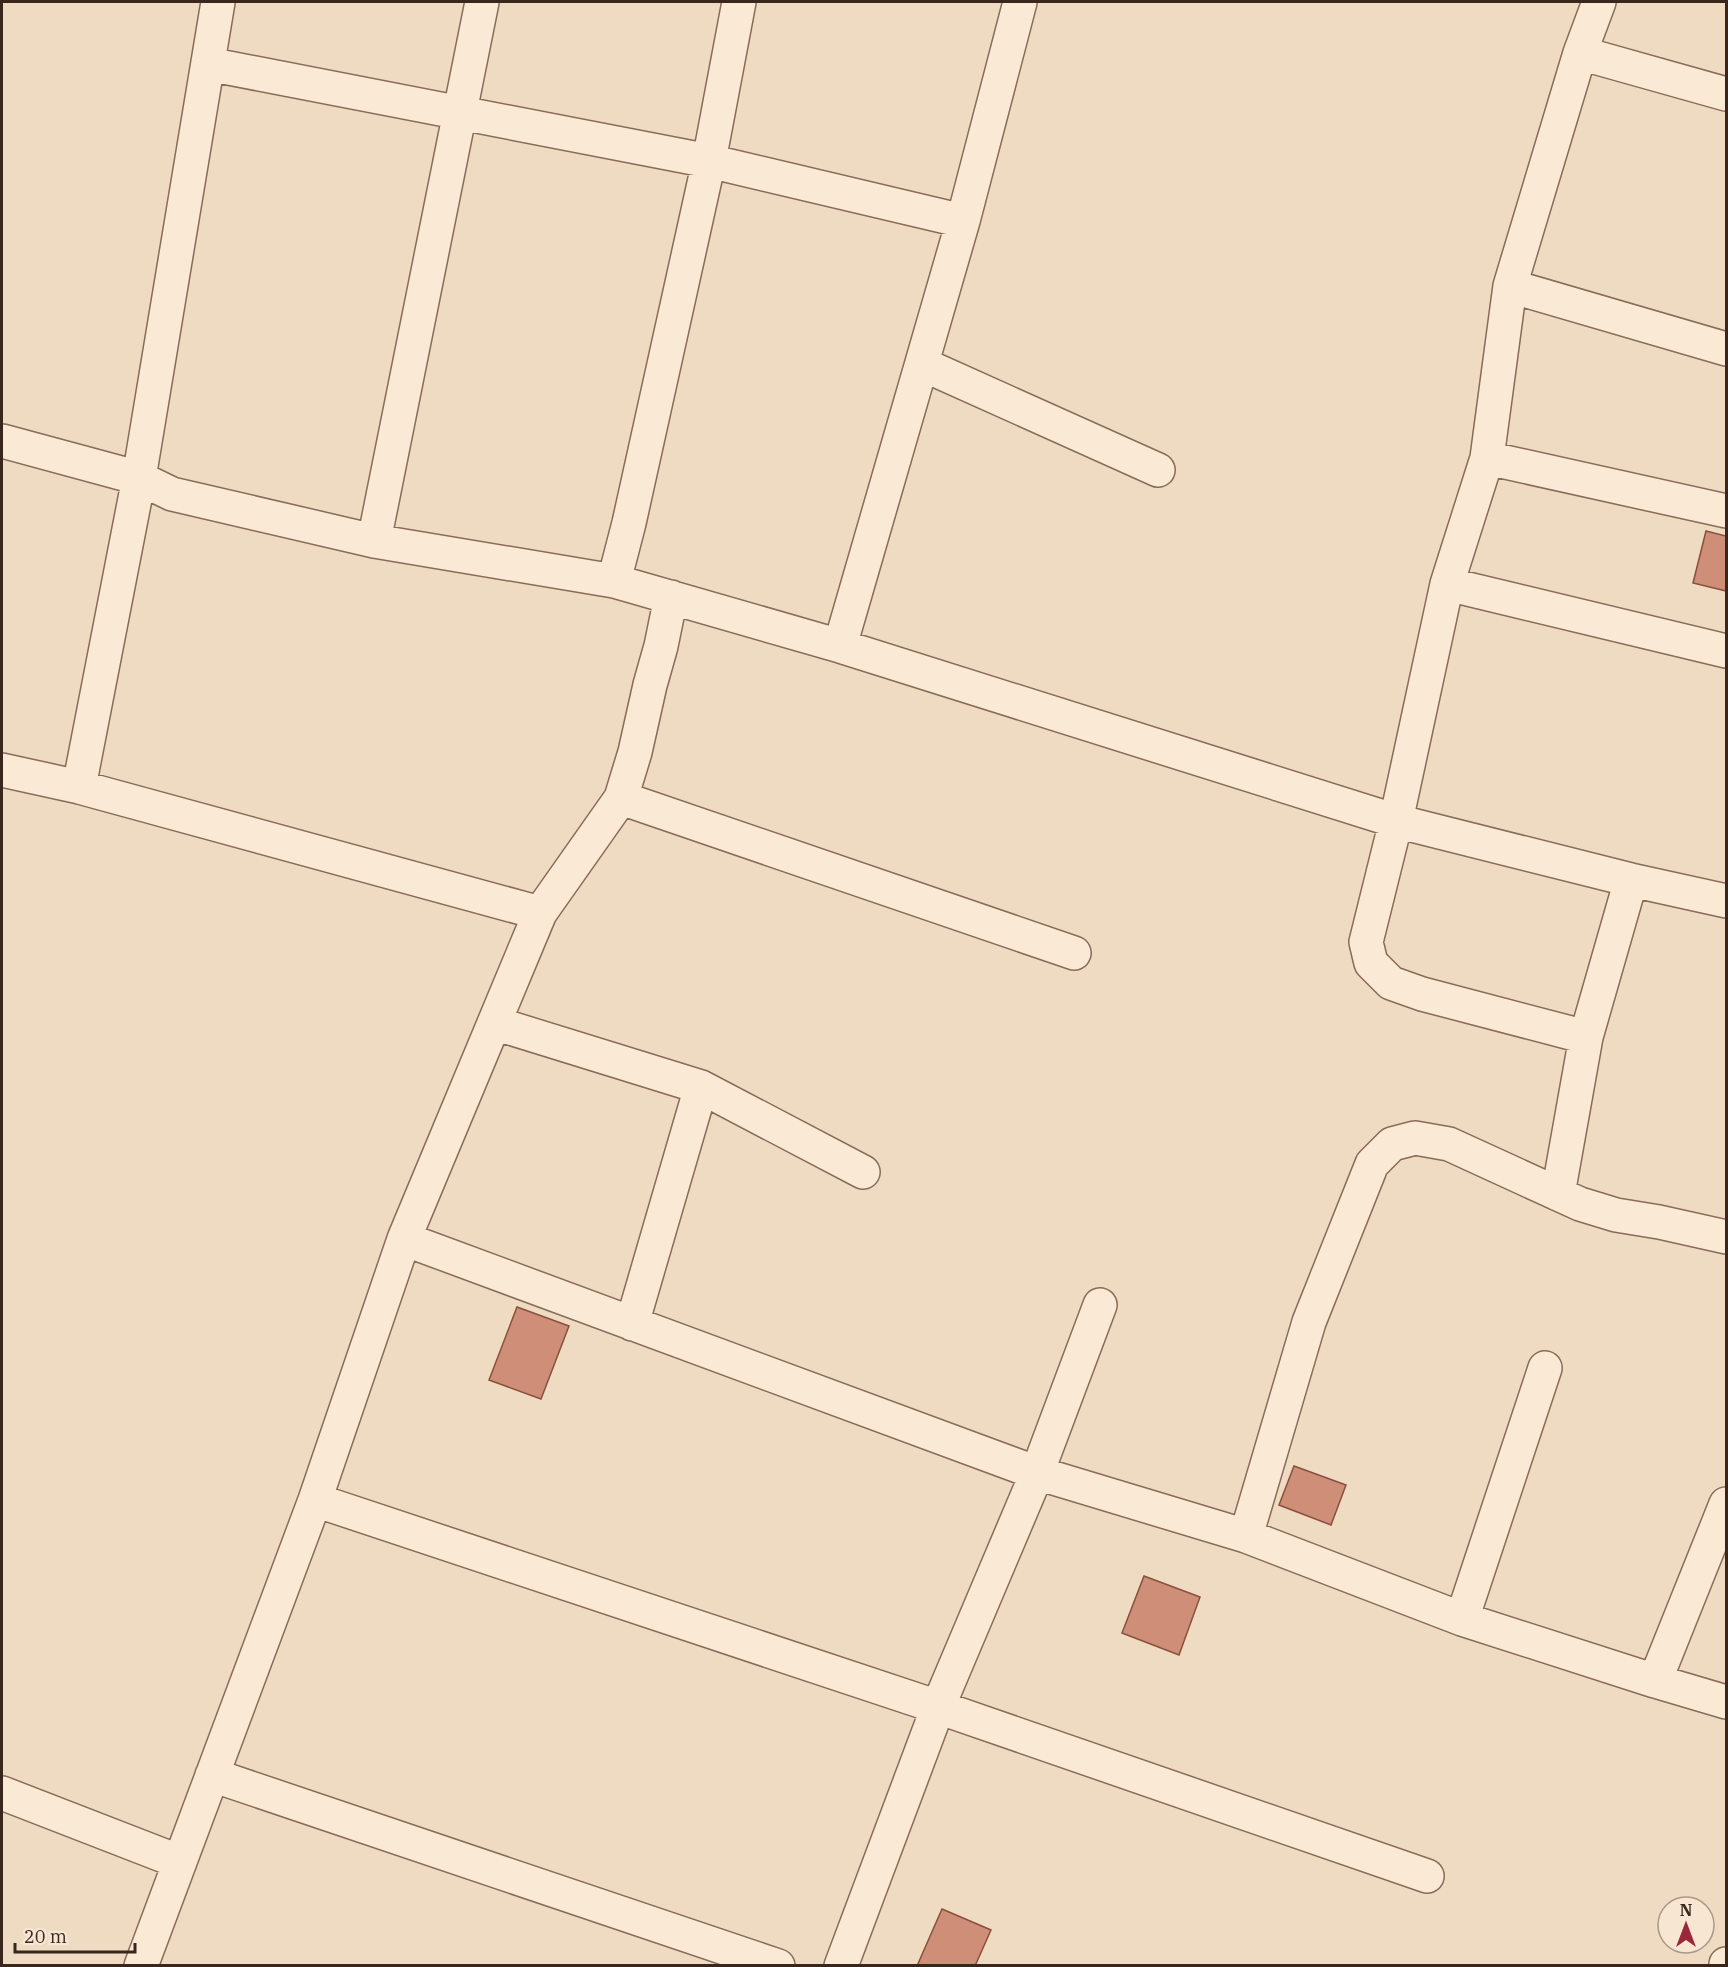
<svg xmlns="http://www.w3.org/2000/svg" width="1728" height="1967" font-family="'IBM Plex Serif',serif">
<style>
.building{fill:#ce8e77;stroke:#89503e;stroke-width:1.5}
.lines{fill:none;stroke-linecap:round;stroke-linejoin:round}
.minor-casing{stroke:#896b59;stroke-width:36}
.minor{stroke:#f9e9d5;stroke-width:33}
</style>
<rect width="100%" height="100%" fill="#efdbc2"/>
<path class="building" d="M 1706,531 L 1726,536 L 1726,591 L 1693,583 Z
M 517,1307 L 569,1326 L 541,1399 L 489,1380 Z
M 1294,1466 L 1346,1485 L 1331,1525 L 1279,1505 Z
M 1144,1576 L 1200,1597 L 1179,1655 L 1122,1633 Z
M 942,1909 L 991,1930 L 975,1966 L 917,1966 Z"/>
<g class="lines">
<defs>
<path id="minor" d="M 1580,53 L 1726,94
M 208,64 L 709,161 L 963,221
M 1510,286 L 1726,349
M 922,364 L 1158,470
M 2,441 L 139,478 L 172,494 L 374,541 L 614,581 L 840,646 L 1396,821 L 1631,880 L 1726,901
M 1487,458 L 1726,511
M 374,541 L 482,2
M 614,581 L 629,523 L 709,161 L 739,2
M 1447,584 L 1726,651
M 840,646 L 963,221 L 1020,2
M 2,770 L 79,787 L 540,913
M 79,787 L 139,478 L 218,2
M 621,798 L 1074,953
M 494,1023 L 701,1087 L 863,1172
M 1586,1037 L 1422,994 L 1391,983 L 1371,963 L 1366,942 L 1396,821 L 1447,584 L 1487,458 L 1510,286 L 1580,53 L 1599,2
M 1558,1194 L 1586,1037 L 1631,880
M 404,1239 L 1037,1473 L 1246,1536 L 1462,1619 L 1655,1681 L 1726,1702
M 632,1324 L 701,1087
M 315,1500 L 938,1707 L 1427,1876
M 1246,1536 L 1309,1322 L 1372,1164 L 1392,1144 L 1415,1138 L 1449,1144 L 1580,1204 L 1616,1215 L 1659,1222 L 1726,1237
M 1462,1619 L 1545,1368
M 1655,1681 L 1726,1504
M 212,1775 L 778,1966
M 2,1793 L 180,1862
M 141,1966 L 315,1500 L 404,1239 L 540,913 L 621,798 L 635,752 L 650,685 L 661,646 L 671,597
M 841,1966 L 938,1707 L 1037,1473 L 1100,1305
M 1726,1966 L 1726,1964"/>
</defs>
<use href="#minor" class="minor-casing"/>
<use href="#minor" class="minor"/>
</g>
<rect width="1728" height="1967" fill="none" stroke="#39261d" stroke-width="6"/>
<g transform="translate(1686 1925)"><circle r="28" fill="#f6e6d2" stroke="#aa998a" stroke-width="1.5"/>
<path d="M0-4.5L10 22L0 15L-10 22Z" fill="#9a273a"/>
<text y="-9" font-size="16" font-weight="bold" text-anchor="middle" fill="#39261d">N</text>
</g>
<path d="M15 1943v9h120v-9" fill="none" stroke="#39261d" stroke-width="3"/>
<text x="24" y="1943" font-size="18" fill="#39261d" stroke="#f6e6d2" stroke-width="4.5" paint-order="stroke">20 m</text>
</svg>
